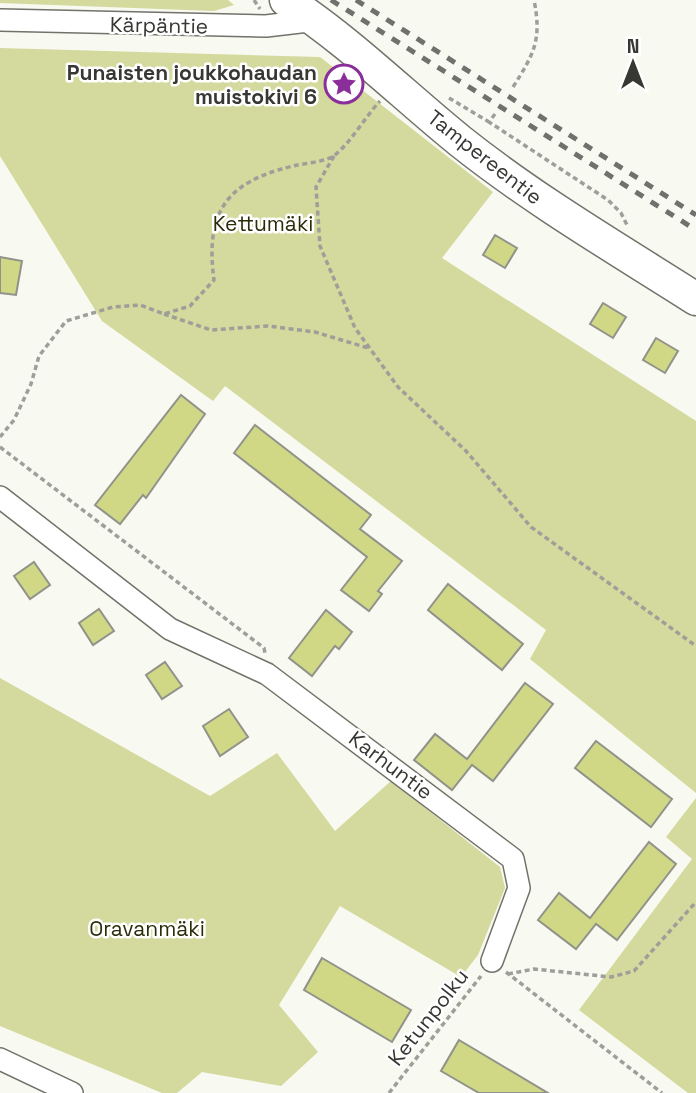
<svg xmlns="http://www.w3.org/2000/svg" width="696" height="1093" font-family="'Space Grotesk',sans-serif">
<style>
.green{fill:#d4d99e}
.building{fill:#d0d785;stroke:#91928a;stroke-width:2}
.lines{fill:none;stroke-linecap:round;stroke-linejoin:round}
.street-casing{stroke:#72726b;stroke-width:24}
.secondary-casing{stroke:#72726b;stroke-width:35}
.path{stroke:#9e9f99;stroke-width:3.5;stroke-dasharray:5 3.5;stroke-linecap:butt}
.street{stroke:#fff;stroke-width:21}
.secondary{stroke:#fff;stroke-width:32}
.rail{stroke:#70706c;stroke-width:5;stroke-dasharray:9 9;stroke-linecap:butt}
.labels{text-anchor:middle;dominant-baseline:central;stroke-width:5;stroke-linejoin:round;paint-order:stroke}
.street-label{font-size:21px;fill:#373734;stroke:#fff}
.poi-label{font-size:21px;font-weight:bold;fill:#373734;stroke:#fff;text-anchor:end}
.park-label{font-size:21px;fill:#2b2d09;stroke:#fff}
</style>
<rect width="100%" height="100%" fill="#f8f9f0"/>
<path class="green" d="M 0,0 L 228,0 L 234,5 L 214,11 L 0,3 Z
M 0,48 L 320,57 L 493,192 L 442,258 L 696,421 L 696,793 L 530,659 L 546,630 L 225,386 L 213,401 L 102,321 L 0,156 Z
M 0,678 L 210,796 L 277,753 L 335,831 L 391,781 L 500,867 L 505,888 L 478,955 L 461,977 L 340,906 L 279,1005 L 318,1052 L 281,1086 L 202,1072 L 177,1093 L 162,1093 L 0,1026 Z
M 696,798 L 696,1093 L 688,1093 L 579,1010 L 692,859 L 666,837 Z"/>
<path class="building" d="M 495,235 L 517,248 L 505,268 L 483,255 Z
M 0,257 L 22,261 L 16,295 L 0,293 Z
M 603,303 L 626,317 L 613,338 L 590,324 Z
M 656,338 L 678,351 L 665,373 L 643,360 Z
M 181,395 L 205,414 L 146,498 L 143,495 L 120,524 L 95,505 Z
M 255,425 L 371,515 L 360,529 L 402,561 L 378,591 L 382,594 L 369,611 L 341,590 L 367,557 L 234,453 Z
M 34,562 L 50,585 L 30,599 L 14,576 Z
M 448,584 L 523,644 L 502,670 L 428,610 Z
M 99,609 L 114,631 L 93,645 L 79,623 Z
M 326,610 L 352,632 L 339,649 L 335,646 L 312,676 L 289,658 Z
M 165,662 L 182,686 L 162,699 L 146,675 Z
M 525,683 L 553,704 L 493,781 L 472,765 L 452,790 L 414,760 L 435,734 L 467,759 Z
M 229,709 L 248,737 L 220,756 L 203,726 Z
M 596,741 L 672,799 L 651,827 L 575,768 Z
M 649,842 L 676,864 L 617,940 L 596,924 L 576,949 L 538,920 L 559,893 L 590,918 Z
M 322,958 L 411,1010 L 392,1042 L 304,990 Z
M 459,1040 L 548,1093 L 479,1093 L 441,1071 Z"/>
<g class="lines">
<defs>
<path id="street" d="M 0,20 L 266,26 L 317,20
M 0,497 L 170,629 L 267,674 L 513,859 L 519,888 L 492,961
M 0,1059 L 72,1093"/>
<path id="secondary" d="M 286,0 C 349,41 402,94 460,141 C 534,200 616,248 696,299"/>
</defs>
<use href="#street" class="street-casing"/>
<use href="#secondary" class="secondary-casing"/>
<path class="path" d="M 254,0 L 260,9
M 513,87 C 534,54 542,40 534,0
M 449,98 L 489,122
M 495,114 L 489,122 L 608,200 L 621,213 L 627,225
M 334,156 L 316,187 L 320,246 L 355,328 L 398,387 L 466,451 L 531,527 L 696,646
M 164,314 L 211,330 L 268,326 L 315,332 L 368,348
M 0,437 L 14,420 L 31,384 L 39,356 L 66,321 L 113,307 L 140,305 L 164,314 L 190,306 L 214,280 C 205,212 226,182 293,166 C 305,163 326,162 335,155 C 352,141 365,117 380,101
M 0,447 L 264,648 L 265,653
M 506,972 L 662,1093
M 508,974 L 534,969 L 611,977 L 634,971 L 696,902
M 389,1093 L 481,976"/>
<use href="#street" class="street"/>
<use href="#secondary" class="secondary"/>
<path class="rail" d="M 331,0 L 696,230
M 356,0 L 696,215"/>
</g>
<defs>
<symbol id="sight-ring" viewBox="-11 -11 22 22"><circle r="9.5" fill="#fff" stroke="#8a2e9a" stroke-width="1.5"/><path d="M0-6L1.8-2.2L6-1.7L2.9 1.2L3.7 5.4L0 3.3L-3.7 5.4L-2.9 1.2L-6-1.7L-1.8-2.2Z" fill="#8a2e9a"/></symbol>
</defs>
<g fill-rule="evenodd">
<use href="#sight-ring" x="322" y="62" width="44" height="44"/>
</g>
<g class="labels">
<g class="street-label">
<text transform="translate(159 25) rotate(1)">Kärpäntie</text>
<text transform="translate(485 157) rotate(38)">Tampereentie</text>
<text transform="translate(391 765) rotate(37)">Karhuntie</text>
<text transform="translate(428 1017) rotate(-52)">Ketunpolku</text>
</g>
<g class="poi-label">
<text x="317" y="72">Punaisten joukkohaudan<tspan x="317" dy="24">muistokivi 6</tspan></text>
</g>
<g class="park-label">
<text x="263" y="223">Kettumäki</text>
<text x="147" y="928">Oravanmäki</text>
</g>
</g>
<g transform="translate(633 63)" stroke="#ffffff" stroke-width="5" paint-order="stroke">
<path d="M0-5L12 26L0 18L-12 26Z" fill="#373734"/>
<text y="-10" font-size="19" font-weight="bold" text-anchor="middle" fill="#373734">N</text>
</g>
</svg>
